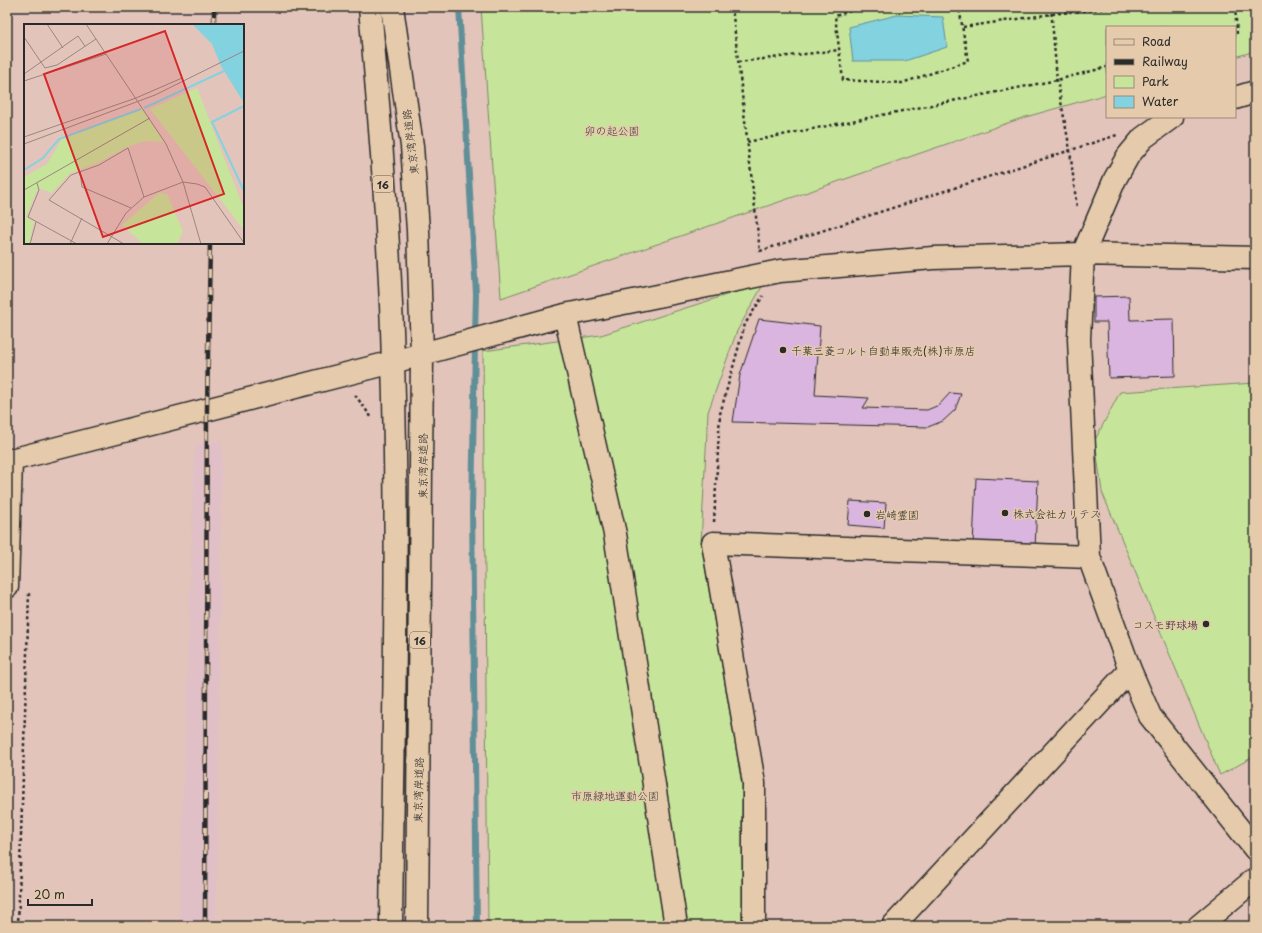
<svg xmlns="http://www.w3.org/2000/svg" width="1262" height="933" font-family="'Playpen Sans','Klee One',sans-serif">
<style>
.built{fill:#e0c0c6}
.green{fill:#c7e49b;stroke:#798863}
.water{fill:#83d2e0;stroke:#608f98}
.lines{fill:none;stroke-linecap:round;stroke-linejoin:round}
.stream{stroke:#608f98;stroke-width:6}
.building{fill:#dab5df;stroke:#2b2b2b}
.minor-casing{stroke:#2b2b2b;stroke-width:25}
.highway-casing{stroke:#2b2b2b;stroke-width:25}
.path{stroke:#2b2b2b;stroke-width:2.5;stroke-dasharray:3 3;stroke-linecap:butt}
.minor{stroke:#e5caac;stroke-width:22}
.highway{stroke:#e5caac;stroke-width:22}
.rail-casing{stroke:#2b2b2b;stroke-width:4.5}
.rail{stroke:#e5caac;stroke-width:3;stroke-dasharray:9;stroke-linecap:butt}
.poi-dot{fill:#2b2b2b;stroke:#e5caac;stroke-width:1.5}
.labels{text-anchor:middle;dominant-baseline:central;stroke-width:3;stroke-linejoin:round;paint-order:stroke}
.shield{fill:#e5caac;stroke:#635b52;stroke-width:1}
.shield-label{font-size:10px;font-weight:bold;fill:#2b2b2b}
.park-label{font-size:11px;fill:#3b3e36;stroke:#e5caac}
.street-label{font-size:11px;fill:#2b2b2b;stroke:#e5caac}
.poi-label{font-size:11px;fill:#2b2b2b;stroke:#e5caac;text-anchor:start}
.inset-river{fill:none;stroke:#83d2e0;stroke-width:2}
.inset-road{fill:none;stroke:#998781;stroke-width:1}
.view{fill:#d62828;fill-opacity:0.15;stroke:#d62828;stroke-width:2}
.inset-edge{fill:none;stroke:#2b2b2b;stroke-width:2}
</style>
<rect width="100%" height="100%" fill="#e2c4bb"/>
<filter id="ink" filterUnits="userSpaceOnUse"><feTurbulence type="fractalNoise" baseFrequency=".025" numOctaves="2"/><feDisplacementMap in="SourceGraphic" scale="8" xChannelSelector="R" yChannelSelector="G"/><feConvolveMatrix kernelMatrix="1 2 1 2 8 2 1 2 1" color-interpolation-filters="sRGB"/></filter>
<g filter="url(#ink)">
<path class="built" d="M 222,440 L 216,926 L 179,926 L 195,445 Z"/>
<path class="green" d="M 481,7 L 1255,7 L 1255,51 L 1235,57 L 1235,27 L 1107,27 L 1107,94 L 1022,118 L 501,298 Z
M 764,283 L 737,331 L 708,412 L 701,543 L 742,784 L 742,926 L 488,926 L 483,351 L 601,335 Z
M 1255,383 L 1255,756 L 1220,775 L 1102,492 L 1095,440 L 1120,392 Z"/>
<path class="water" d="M 897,15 L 943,17 L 947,47 L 905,61 L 853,61 L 849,27 Z"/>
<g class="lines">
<path class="stream" d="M 459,7 L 476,294 L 475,335
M 475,344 L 472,510 L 477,926"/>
</g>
<path class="building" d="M 1129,296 L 1130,320 L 1174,319 L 1175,376 L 1109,378 L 1107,322 L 1094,322 L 1094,297 Z
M 759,319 L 820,326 L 815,395 L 869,398 L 863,408 L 927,410 L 939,405 L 950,393 L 961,394 L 955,410 L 943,421 L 928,427 L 733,422 L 740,375 Z
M 976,478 L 1038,481 L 1035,548 L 973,545 Z
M 850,501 L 886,503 L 884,528 L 848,525 Z"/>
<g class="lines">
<defs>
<path id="minor" d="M 1235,98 L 1255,92
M 1172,117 L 1143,138 L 1128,156 L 1115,179 L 1083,254 L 1079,339 L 1089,557 L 1130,670 L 1150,716 L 1255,849
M 565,315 L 615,534 L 676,926
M 7,461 L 393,362 L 565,315 L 780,271 L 933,258 L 1083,254 L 1255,258
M 7,587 L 11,461
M 754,926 L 754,783 L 713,543 L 1089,557
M 893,926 L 1130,670
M 1199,926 L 1255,879"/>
<path id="highway" d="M 370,7 C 380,125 390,244 393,362 C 399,550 393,738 391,926
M 392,7 L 412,146 L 418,230 L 422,354 L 417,926"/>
</defs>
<use href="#minor" class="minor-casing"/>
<use href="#highway" class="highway-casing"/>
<path class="path" d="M 732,7 L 760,252
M 862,7 L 835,16 L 843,80 L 902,83 L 968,61 L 959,7
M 1051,7 L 1057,80 L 1070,150 L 1077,209
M 1235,7 L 1237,34 L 1235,34
M 963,27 L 1052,14 L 1119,7
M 738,62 L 839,50
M 747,142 L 1057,80 L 1107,67
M 760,251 L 1117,135
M 355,395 L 372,418
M 714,522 L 720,414 L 745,324 L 763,296
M 18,926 L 29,593"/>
<use href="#minor" class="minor"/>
<use href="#highway" class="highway"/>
<defs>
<path id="rail" d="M 214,25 L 214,7
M 205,926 L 207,410 L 210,243"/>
</defs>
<use href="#rail" class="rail-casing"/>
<use href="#rail" class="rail"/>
</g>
</g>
<g class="poi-dot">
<circle cx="783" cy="350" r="4"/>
<circle cx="1005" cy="513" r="4"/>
<circle cx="867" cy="514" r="4"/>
<circle cx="1206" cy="624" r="4"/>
</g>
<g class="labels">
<g class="shield">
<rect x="373" y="176" width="20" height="16" rx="3"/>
<rect x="410" y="632" width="20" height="16" rx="3"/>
</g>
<g class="shield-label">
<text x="383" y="184">16</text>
<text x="420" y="640">16</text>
</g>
<g class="park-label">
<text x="612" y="130">卯の起公園</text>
<text x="615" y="795">市原緑地運動公園</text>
</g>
<g class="street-label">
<text transform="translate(410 142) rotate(-97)">東京湾岸道路</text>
<text transform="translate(422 466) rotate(-90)">東京湾岸道路</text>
<text transform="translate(418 790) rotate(-89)">東京湾岸道路</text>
</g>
<g class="poi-label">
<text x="791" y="350">千葉三菱コルト自動車販売(株)市原店</text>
<text x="1013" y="513">株式会社カリテス</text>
<text x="875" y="514">岩崎霊園</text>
<text x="1198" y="624" text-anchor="end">コスモ野球場</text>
</g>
</g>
<g transform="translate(24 24)">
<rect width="220" height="220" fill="#e2c4bb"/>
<path d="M 173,64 L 220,185 L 220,206 L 126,85 ZM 118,85 L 140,118 L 121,117 L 103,123 L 74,139 L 46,149 L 28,169 L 14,164 L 2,193 L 10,198 L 5,220 L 0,220 L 0,153 L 23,140 L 38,115 ZM 135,169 L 143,170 L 159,207 L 153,220 L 119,220 L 98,201 Z" fill="#c7e49b"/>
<path d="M 168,0 L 220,0 L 220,79 L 197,42 L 188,20 Z" fill="#83d2e0"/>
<path class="inset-river" d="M 220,82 L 188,98 L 220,167M 120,84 L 200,47M 0,146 L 19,134 L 35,115 L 117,85"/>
<path class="inset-road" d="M 23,0 L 39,24M 62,0 L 142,120 L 159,158 L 177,220M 0,13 L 21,44 L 33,41 L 72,15M 0,50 L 54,12 L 61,22M 0,57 L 82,30M 0,113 L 112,74 L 158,54M 0,120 L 131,71 L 220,27M 56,148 L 58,163 L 107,184M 13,159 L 15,166 L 4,193 L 53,220M 0,166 L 126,94M 6,220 L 12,198M 46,220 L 58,194M 83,220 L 102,189 L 120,173 L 159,158 L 173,160 L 181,163 L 220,219M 100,220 L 25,176 L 47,151 L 75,141 L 104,124 L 120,173"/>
<path class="view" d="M 141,7 L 200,170 L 79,213 L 20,50 Z"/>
<rect width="220" height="220" class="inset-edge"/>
</g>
<rect width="1262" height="933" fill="none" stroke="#e5caac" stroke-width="24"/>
<rect x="12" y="12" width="1238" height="909" fill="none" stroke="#2b2b2b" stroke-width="1.5" filter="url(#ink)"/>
<rect x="1106" y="26" width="130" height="92" fill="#e5caac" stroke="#9b8a78"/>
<rect x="1114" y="39" width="20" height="6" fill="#e5caac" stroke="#9b8a78"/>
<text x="1142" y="46" font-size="12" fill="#2b2b2b">Road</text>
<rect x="1114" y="59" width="20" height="6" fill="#2b2b2b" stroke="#9b8a78"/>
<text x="1142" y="66" font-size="12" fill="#2b2b2b">Railway</text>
<rect x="1114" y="76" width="20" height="12" fill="#c7e49b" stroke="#9b8a78"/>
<text x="1142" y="86" font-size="12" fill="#2b2b2b">Park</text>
<rect x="1114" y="96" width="20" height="12" fill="#83d2e0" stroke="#9b8a78"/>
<text x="1142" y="106" font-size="12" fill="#2b2b2b">Water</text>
<path d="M28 899v6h64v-6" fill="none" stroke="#2b2b2b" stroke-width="2"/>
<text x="34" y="899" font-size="12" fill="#2b2b2b" stroke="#e5caac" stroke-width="3" paint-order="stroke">20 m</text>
</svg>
